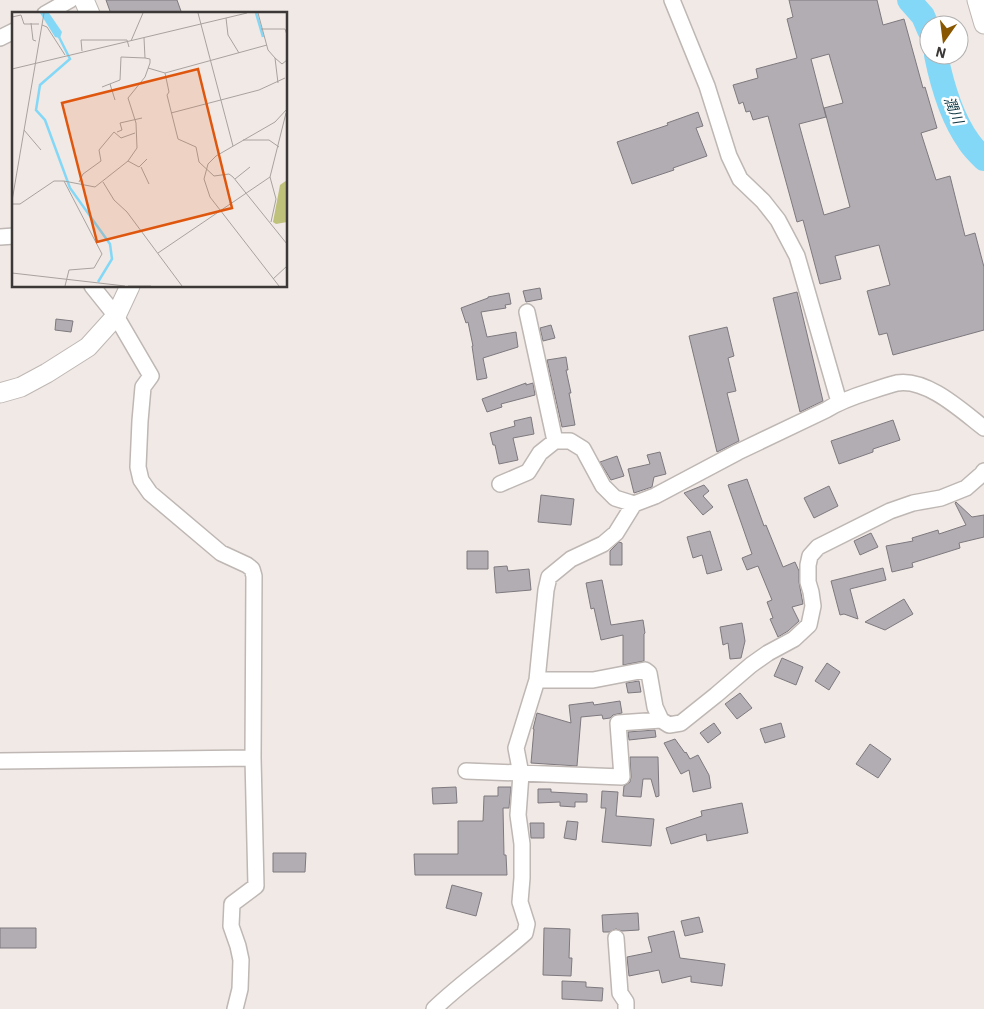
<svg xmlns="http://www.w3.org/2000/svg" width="984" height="1009" font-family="'IBM Plex Sans','Noto Sans JP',sans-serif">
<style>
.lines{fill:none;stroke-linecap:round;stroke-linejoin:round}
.river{stroke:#83d8f7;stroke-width:24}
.building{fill:#b2adb3;stroke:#7d797e;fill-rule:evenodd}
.minor-casing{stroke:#beb7b3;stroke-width:18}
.tertiary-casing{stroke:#beb7b3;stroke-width:21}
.minor{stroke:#fff;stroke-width:15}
.tertiary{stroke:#fff;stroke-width:19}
.labels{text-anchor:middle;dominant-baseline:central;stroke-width:5;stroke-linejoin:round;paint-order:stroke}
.water-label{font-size:14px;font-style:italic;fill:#0c3541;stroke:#fff}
.inset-river{fill:none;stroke:#83d8f7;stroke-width:2.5}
.inset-road{fill:none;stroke:#a8a29f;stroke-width:1}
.view{fill:#df570e;fill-opacity:0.15;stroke:#df570e;stroke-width:2.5}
.inset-edge{fill:none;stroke:#3b3837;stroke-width:2.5}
</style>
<rect width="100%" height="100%" fill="#f1e9e5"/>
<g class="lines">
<path class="river" d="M 909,0 L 923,16 L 929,30
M 936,55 C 942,85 951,117 969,142 C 973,148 979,154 984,159"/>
</g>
<path class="building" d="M 106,0 L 177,0 L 182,14 L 111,14 Z
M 789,0 L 877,0 L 883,25 L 904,19 L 923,88 L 925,87 L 937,128 L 921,133 L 936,180 L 950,176 L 965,236 L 975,233 L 984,267 L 984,330 L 893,355 L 887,333 L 879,335 L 867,291 L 890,285 L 879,245 L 835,256 L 841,279 L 820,284 L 803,220 L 797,222 L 768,116 L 753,120 L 750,111 L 746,112 L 743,102 L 739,104 L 733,85 L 758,78 L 756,69 L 797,58 L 787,19 L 793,17 ZM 829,54 L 843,103 L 824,108 L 850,207 L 824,215 L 799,124 L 826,117 L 811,59 Z
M 698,112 L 703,126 L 696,128 L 707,156 L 673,168 L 674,170 L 632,184 L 617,142 L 668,125 L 667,123 Z
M 540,288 L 542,299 L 526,302 L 523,291 Z
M 797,292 L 823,401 L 800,412 L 773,298 Z
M 509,293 L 511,304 L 505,305 L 506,308 L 481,312 L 487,337 L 516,332 L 518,347 L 483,358 L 487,378 L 477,380 L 472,346 L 473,346 L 468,322 L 466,323 L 461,308 L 488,298 L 488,297 Z
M 56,319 L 73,321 L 71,332 L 55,330 Z
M 551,325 L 555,338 L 543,341 L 540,328 Z
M 727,327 L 734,356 L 728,358 L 736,391 L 727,393 L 739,441 L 717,452 L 689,336 Z
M 566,357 L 568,370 L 566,370 L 571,393 L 569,393 L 575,425 L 562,427 L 547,360 Z
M 526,383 L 526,385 L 533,383 L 535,395 L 501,404 L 502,407 L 487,412 L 482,399 Z
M 531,417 L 534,434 L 513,438 L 518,460 L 499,464 L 495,445 L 493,445 L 490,433 L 515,426 L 514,421 Z
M 893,420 L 900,440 L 873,449 L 873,452 L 839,464 L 831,441 Z
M 660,452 L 666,474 L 654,477 L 652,487 L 634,493 L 628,469 L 650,464 L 647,455 Z
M 617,456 L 624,476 L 611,480 L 600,462 Z
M 747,479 L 764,526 L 766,525 L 783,567 L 795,562 L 799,571 L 799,582 L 803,604 L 792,607 L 799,621 L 788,631 L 778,637 L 770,619 L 773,618 L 767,602 L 772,600 L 758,566 L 747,570 L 742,558 L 752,554 L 728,485 Z
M 704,485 L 709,491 L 703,496 L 713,507 L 703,515 L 684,493 Z
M 829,486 L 838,506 L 814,518 L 804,498 Z
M 541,495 L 574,499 L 571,525 L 538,522 Z
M 956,502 L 972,517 L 984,515 L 984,537 L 959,543 L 960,548 L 912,563 L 913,567 L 892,572 L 886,546 L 913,541 L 912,538 L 938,530 L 939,534 L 966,525 L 955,503 Z
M 710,531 L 722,570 L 707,574 L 702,555 L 693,558 L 687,537 Z
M 871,533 L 878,547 L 860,555 L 854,541 Z
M 619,542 L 622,543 L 622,565 L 610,565 L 610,551 Z
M 467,551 L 488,551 L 488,569 L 467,569 Z
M 507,566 L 508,571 L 529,569 L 531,590 L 496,593 L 494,567 Z
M 883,568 L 886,580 L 850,589 L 858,619 L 844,614 L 840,615 L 831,581 Z
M 602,580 L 611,625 L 643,620 L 645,633 L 644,634 L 644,661 L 623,665 L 623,635 L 601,640 L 594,608 L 591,609 L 586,583 Z
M 904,599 L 913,614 L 885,630 L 865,622 Z
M 742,623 L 745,641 L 741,658 L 730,659 L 728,643 L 723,645 L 720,627 Z
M 782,658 L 803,667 L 796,685 L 774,676 Z
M 827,663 L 840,672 L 829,690 L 815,681 Z
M 639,681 L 641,692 L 628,693 L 626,683 Z
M 740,693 L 752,708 L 737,719 L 725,704 Z
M 620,701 L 622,713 L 613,715 L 610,718 L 603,719 L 602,715 L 581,717 L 577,766 L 531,763 L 534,729 L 533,729 L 537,713 L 571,723 L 569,705 L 593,702 L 594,705 Z
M 714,723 L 721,733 L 708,743 L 700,733 Z
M 781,723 L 785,737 L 765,743 L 760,729 Z
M 655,730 L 656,737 L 629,740 L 628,732 Z
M 675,739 L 685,753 L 686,752 L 690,759 L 698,755 L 709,775 L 711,788 L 693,792 L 689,770 L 681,774 L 664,743 Z
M 870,744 L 891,759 L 878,778 L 856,764 Z
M 630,757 L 658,757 L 659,796 L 656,797 L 651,779 L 643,779 L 641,797 L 623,796 L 624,786 L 630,782 L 631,777 Z
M 456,787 L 457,803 L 433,804 L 432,788 Z
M 498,787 L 511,787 L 509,808 L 503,808 L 504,855 L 506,855 L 507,875 L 415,875 L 414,854 L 458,854 L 458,821 L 483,821 L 484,796 L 498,796 Z
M 538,789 L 551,789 L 551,792 L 587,794 L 587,802 L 575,802 L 575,807 L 560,806 L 560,802 L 538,803 Z
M 602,791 L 618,792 L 616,816 L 654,819 L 651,846 L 602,842 L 606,808 L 601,808 Z
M 742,803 L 748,833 L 707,841 L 706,834 L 671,844 L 666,828 L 702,816 L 701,811 Z
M 567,821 L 578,822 L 576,840 L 564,838 Z
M 530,823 L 544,823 L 544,838 L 531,838 Z
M 273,853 L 306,853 L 305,872 L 273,872 Z
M 452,885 L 482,893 L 476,916 L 446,908 Z
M 638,913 L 639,930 L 622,931 L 616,929 L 609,932 L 603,932 L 602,915 Z
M 699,917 L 703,932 L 685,936 L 681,921 Z
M 0,928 L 36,928 L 36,948 L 0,948 Z
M 544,928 L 570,929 L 569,958 L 572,958 L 571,976 L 543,975 Z
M 674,931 L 680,958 L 725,964 L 722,986 L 691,982 L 691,976 L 662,983 L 659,970 L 629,976 L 627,957 L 652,952 L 648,937 Z
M 562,981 L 586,982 L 586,987 L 603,988 L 602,1001 L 562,999 Z"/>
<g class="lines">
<defs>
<path id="minor" d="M 672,0 L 707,86 L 729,156 L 740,179 L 763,201 L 778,220 L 797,256 L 839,402
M 45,14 L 70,0
M 0,38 L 14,31
M 0,237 L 14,236
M 92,286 L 116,316 L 151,376 L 143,387 L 140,421 L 138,467 L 141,480 L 150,493 L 221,553 L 247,565 L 252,569 L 254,576 L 253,758 L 256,886 L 232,904 L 231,926 L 238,946 L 241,960 L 240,989 L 235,1009
M 527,312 L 555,441
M 500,484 L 528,472 L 540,453 L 555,441 L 570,441 L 583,449 L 603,486 L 615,498 L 634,504
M 537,680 L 593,680 L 645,670 L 649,673 L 655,707 L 661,720 L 669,725 L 681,723 L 716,695 L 751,665 L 768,653 L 794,639 L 809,625 L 813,606 L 811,592 L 808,582 L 808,565 L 810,556 L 818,547 L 890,511 L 913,503 L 941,498 L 966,488 L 982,474 L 984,471
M 0,761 L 253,758
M 466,771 L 622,777 L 618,723 L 661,720
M 616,938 L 620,993 L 626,1002 L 626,1009
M 434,1009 C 463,981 496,959 525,933 L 527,924 L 520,902 L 522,878 L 522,844 L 518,815 L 521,774 L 516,748 L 537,680 L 546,590 L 549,577 L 571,559 L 603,544 L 616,533 L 634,504 L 655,496 L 738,452 L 826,410 C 840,401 855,396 871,391 C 880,388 889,385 897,383 C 927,378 962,411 984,428"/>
<path id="tertiary" d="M 84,0 L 90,14
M 977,0 L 984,24
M 0,393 L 21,387 L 47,373 L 88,347 L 116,316 L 130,286"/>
</defs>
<use href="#minor" class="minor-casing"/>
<use href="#tertiary" class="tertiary-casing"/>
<use href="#minor" class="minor"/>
<use href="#tertiary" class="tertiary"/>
</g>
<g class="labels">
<g class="water-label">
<text transform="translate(954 110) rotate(68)">潤川</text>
</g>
</g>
<g transform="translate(12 12)">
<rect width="275" height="275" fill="#f1e9e5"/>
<path d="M 275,168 L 275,210 L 264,212 L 261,210 L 268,173 Z" fill="#bdc17a"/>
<path d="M 28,1 L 37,1 L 50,20 L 48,26 L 43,25 Z" fill="#83d8f7"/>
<path class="inset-river" d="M 244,1 L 251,25M 46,23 L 58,47 L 28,73 L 24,98 L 33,108 L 58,176 L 98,232 L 100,247 L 86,270"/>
<path class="inset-road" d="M 186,1 L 221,134M 246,1 L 256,38 L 263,46 L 266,71M 0,5 L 9,3 L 12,12 L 27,12M 214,6 L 216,23 L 227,41M 19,11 L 21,28 L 24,29M 30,13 L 35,15 L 53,43M 249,17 L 273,17 L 275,23M 119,29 L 131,1M 70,39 L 69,28 L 115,28 L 117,35M 263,46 L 270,52 L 275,48M 136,56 L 153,61 L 255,33M 275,56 L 275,78M 0,57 L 235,1M 153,61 L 157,80 L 155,83 L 166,127 L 184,135 L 187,150 L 202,164 L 217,162 L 221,165 L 275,232M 98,72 L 103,88M 90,75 L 108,68 L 109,45 L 133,46M 159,101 L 247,78 L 273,66M 12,118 L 29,138M 105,120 L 110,118 L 108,111 L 130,106M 231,128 L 257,128 L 267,135M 116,149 L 127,155 L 135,147M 129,155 L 137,172M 258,165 L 264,187 L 259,210M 223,167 L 238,155M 52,169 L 83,175 L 116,149 L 125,136 L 124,111 L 116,86 L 133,65 L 138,51 L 138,47 L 133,46 L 132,26M 67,170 L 71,162 L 89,149 L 87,138 L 102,120 L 109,126 L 123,121M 91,170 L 102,188 L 115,200 L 170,274M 0,189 L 32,1M 0,192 L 8,192 L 42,169 L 52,169 L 90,242 L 82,256 L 57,258 L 53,274M 146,241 L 258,165 L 274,101M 0,261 L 113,274M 261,267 L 275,254M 116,274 L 139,274M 267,274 L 198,185 L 192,167 L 196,152 L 204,144 L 263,110 L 275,97"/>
<path class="view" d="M 186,57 L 220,196 L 85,230 L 50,91 Z"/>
<rect width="275" height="275" class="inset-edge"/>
</g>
<g transform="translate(944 40) rotate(194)"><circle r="24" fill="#ffffff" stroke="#b1afaf"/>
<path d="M0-4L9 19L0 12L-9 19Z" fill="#895700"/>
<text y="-8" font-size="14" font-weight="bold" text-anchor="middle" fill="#3b3837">N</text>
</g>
</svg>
